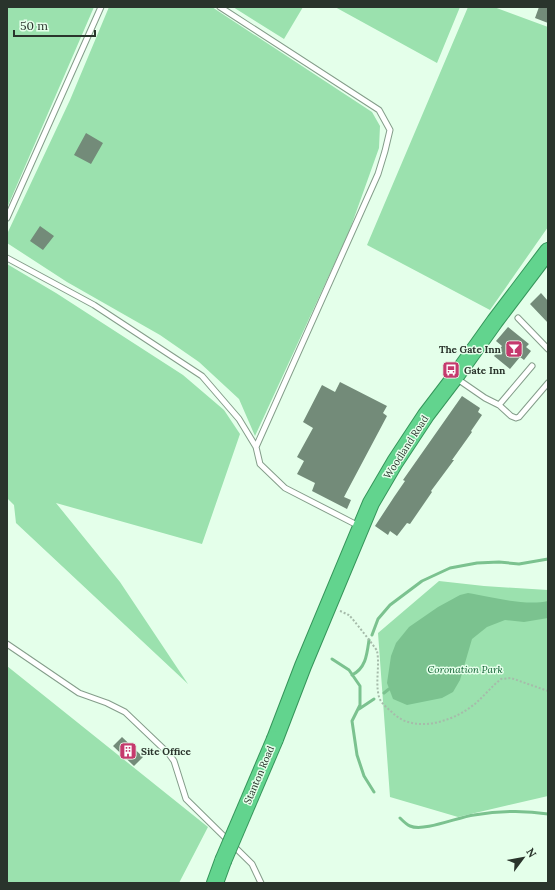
<svg xmlns="http://www.w3.org/2000/svg" width="555" height="890" font-family="Lora,serif">
<style>
.green{fill:#9be1ae}
.water{fill:#7bc28f}
.lines{fill:none;stroke-linecap:round;stroke-linejoin:round}
.stream{stroke:#7bc28f;stroke-width:3}
.building{fill:#738b79}
.service-casing{stroke:#849d8a;stroke-width:7}
.trunk-casing{stroke:#35955a;stroke-width:18}
.path{stroke:#a6bbaa;stroke-width:2;stroke-dasharray:2 2;stroke-linecap:butt}
.service{stroke:#fff;stroke-width:5}
.trunk{stroke:#62d48e;stroke-width:16}
.trunk-bridge-casing{stroke:#35955a;stroke-width:18;stroke-linecap:butt}
.trunk-bridge{stroke:#62d48e;stroke-width:16}
.labels{text-anchor:middle;dominant-baseline:central;stroke-width:3;stroke-linejoin:round;paint-order:stroke}
.poi-label{font-size:10px;font-weight:bold;fill:#2a342c;stroke:#e4ffea;text-anchor:start}
.street-label{font-size:10px;fill:#2a342c;stroke:#e4ffea}
.park-label{font-size:10px;font-style:italic;fill:#146435;stroke:#e4ffea}
</style>
<rect width="100%" height="100%" fill="#e4ffea"/>
<path class="green" d="M 7,7 L 94,7 L 7,208 Z
M 109,7 L 212,7 L 372,112 L 380,126 L 379,148 L 349,232 L 255,436 L 239,399 L 199,362 L 160,335 L 67,282 L 7,243 L 7,234 L 70,100 Z
M 233,7 L 303,7 L 284,39 Z
M 335,7 L 460,7 L 437,63 Z
M 468,7 L 494,7 L 548,27 L 548,227 L 490,310 L 367,245 Z
M 7,264 L 56,293 L 183,375 L 224,410 L 240,434 L 202,544 L 56,503 L 120,582 L 188,684 L 16,523 L 14,505 L 7,498 Z
M 439,581 L 484,586 L 548,590 L 548,796 L 458,817 L 390,797 L 378,633 Z
M 7,666 L 208,827 L 179,883 L 7,883 Z"/>
<path class="water" d="M 468,593 C 491,597 525,606 548,601 L 548,618 L 524,622 L 505,620 L 487,627 L 472,639 L 460,680 L 453,692 L 442,698 L 407,705 L 393,699 L 387,683 L 391,656 L 396,643 L 409,627 L 438,607 L 460,595 Z"/>
<g class="lines">
<path class="stream" d="M 372,635 L 378,619 L 390,605 L 422,581 L 450,568 L 477,563 L 499,562 L 519,564 L 548,559
M 332,659 L 349,670 L 360,686 L 360,705 L 352,721 L 357,755 L 364,776 L 374,792
M 352,675 C 366,668 367,654 369,640
M 384,693 L 389,689
M 359,709 L 374,699
M 400,818 C 403,821 407,825 410,826 C 424,832 458,817 474,815 C 498,811 524,810 548,814"/>
</g>
<path class="building" d="M 539,7 L 548,7 L 548,23 L 535,18 Z
M 86,133 L 103,143 L 91,164 L 74,155 Z
M 40,226 L 54,236 L 43,250 L 30,241 Z
M 541,293 L 548,301 L 548,323 L 530,304 Z
M 508,327 L 529,344 L 526,347 L 531,351 L 524,360 L 520,357 L 510,369 L 494,356 L 502,346 L 496,341 Z
M 340,382 L 387,406 L 383,413 L 387,416 L 344,497 L 351,500 L 347,509 L 312,491 L 315,483 L 297,474 L 304,461 L 297,457 L 313,428 L 303,422 L 322,385 L 335,392 Z
M 462,396 L 480,408 L 478,412 L 482,415 L 471,431 L 472,432 L 452,460 L 454,460 L 431,491 L 432,492 L 410,524 L 407,523 L 397,536 L 390,531 L 388,535 L 375,526 L 394,497 L 405,481 L 403,480 Z
M 122,737 L 143,757 L 134,766 L 113,746 Z"/>
<g class="lines">
<defs>
<path id="service" d="M 220,7 L 379,110 L 390,130 L 385,151 L 378,174 L 256,447
M 7,218 L 101,7
M 7,258 L 94,305 L 202,376 L 239,419 L 256,447 L 260,464 L 285,488 L 359,526
M 518,318 L 548,349
M 456,378 L 485,398 L 499,405 L 532,366
M 499,405 L 511,416 L 516,418 L 519,417 L 548,383
M 7,644 L 79,693 L 107,703 L 125,712 L 169,754 L 174,761 L 186,799 L 252,864 L 261,883"/>
<path id="trunk" d="M 275,739 L 303,666 L 371,503 L 395,462 L 426,415 L 455,377 L 495,321 L 548,251
M 215,883 L 223,861"/>
</defs>
<use href="#service" class="service-casing"/>
<use href="#trunk" class="trunk-casing"/>
<path class="path" d="M 340,611 C 343,612 346,614 349,615 C 352,618 376,648 377,651 C 380,666 375,682 379,697 C 381,704 390,710 395,715 C 418,734 457,720 477,702 C 485,695 492,686 501,679 L 511,678 L 548,691"/>
<use href="#service" class="service"/>
<use href="#trunk" class="trunk"/>
<defs>
<path id="trunk-bridge" d="M 223,861 L 275,739"/>
</defs>
<use href="#trunk-bridge" class="trunk-bridge-casing"/>
<use href="#trunk-bridge" class="trunk-bridge"/>
</g>
<defs>
<symbol id="bar-square" viewBox="-11 -11 22 22"><rect x="-9" y="-9" width="18" height="18" rx="4" fill="#c5396d" stroke="#e4ffea"/><path d="M-6-5H6L.8 .8V4.5H3.5V6h-7V4.5H-.8V.8Z" fill="#fff"/></symbol>
<symbol id="bus-square" viewBox="-11 -11 22 22"><rect x="-9" y="-9" width="18" height="18" rx="4" fill="#c5396d" stroke="#e4ffea"/><path d="M-5-6H5V4H4V6H2V4H-2V6H-4V4H-5ZM-3.5-4V0h7V-4ZM-3.5 1.2v1.5H-2V1.2ZM2 1.2v1.5H3.5V1.2Z" fill="#fff"/></symbol>
<symbol id="building-square" viewBox="-11 -11 22 22"><rect x="-9" y="-9" width="18" height="18" rx="4" fill="#c5396d" stroke="#e4ffea"/><path d="M-4-6H4V6H1V3H-1V6H-4ZM-2.5-4.3h1.7v1.8h-1.7ZM.8-4.3h1.7v1.8H.8ZM-2.5-1h1.7V.8h-1.7ZM.8-1h1.7V.8H.8Z" fill="#fff"/></symbol>
</defs>
<g fill-rule="evenodd">
<use href="#bar-square" x="504" y="339" width="20" height="20"/>
<use href="#bus-square" x="441" y="360" width="20" height="20"/>
<use href="#building-square" x="118" y="741" width="20" height="20"/>
</g>
<g class="labels">
<g class="poi-label">
<text x="501" y="349" text-anchor="end">The Gate Inn</text>
<text x="464" y="370">Gate Inn</text>
<text x="141" y="751">Site Office</text>
</g>
<g class="street-label">
<text transform="translate(406 447) rotate(-57)">Woodland Road</text>
<text transform="translate(259 775) rotate(-67)">Stanton Road</text>
</g>
<g class="park-label">
<text x="465" y="669">Coronation Park</text>
</g>
</g>
<rect width="555" height="890" fill="none" stroke="#2a342c" stroke-width="16"/>
<g transform="translate(523 858) rotate(58)" stroke="#e4ffea" stroke-width="3" paint-order="stroke">
<path d="M0-3L7 15L0 10L-7 15Z" fill="#2a342c"/>
<text y="-6" font-size="11" font-weight="bold" text-anchor="middle" fill="#2a342c">N</text>
</g>
<path d="M14 30v6h81v-6" fill="none" stroke="#2a342c" stroke-width="2"/>
<text x="20" y="30" font-size="12" fill="#2a342c" stroke="#e4ffea" stroke-width="3" paint-order="stroke">50 m</text>
</svg>
